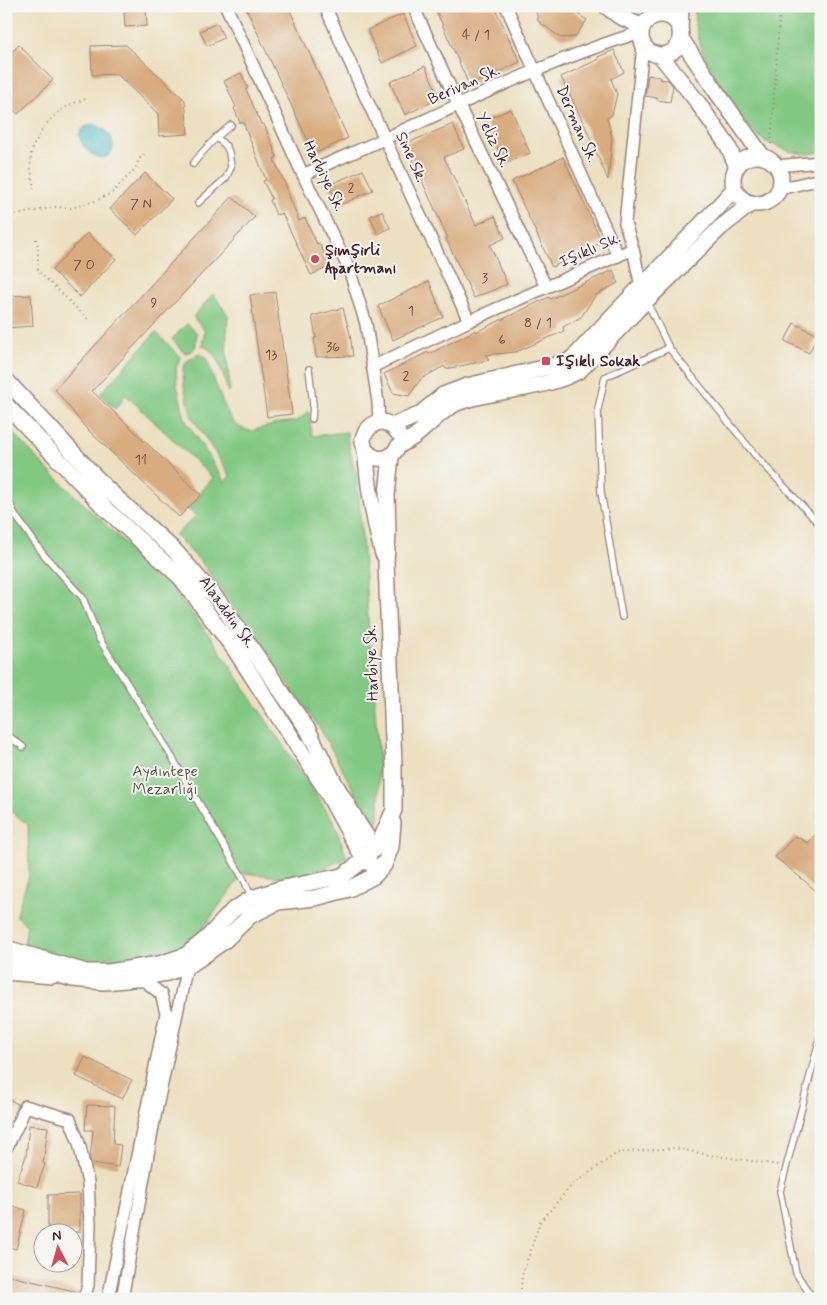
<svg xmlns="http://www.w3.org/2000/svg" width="827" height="1305" font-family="Mynerve,sans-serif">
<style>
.green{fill:#82c883;stroke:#667457}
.water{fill:#45b5be;stroke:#486a74}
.building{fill:#d8ac7f}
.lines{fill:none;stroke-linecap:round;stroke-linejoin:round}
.lane-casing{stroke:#9b8076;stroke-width:8}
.street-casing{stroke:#9b8076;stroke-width:14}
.secondary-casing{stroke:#9b8076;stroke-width:18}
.path{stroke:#9b8076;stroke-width:2;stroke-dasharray:1 4;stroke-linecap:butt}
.lane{stroke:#fff;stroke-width:5.5}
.street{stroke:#fff;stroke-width:11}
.secondary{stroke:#fff;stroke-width:15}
.poi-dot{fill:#d1495b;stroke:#f6f6f2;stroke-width:2}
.labels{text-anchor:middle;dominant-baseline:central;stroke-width:4;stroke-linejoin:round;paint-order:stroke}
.number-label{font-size:14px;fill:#6e4240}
.street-label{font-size:16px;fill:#4a1f2b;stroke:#f6f6f2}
.poi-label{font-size:16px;font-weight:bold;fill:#4a1f2b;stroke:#f6f6f2;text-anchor:start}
.park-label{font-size:16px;fill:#5b5245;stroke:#f6f6f2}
</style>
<rect width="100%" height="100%" fill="#f6f6f2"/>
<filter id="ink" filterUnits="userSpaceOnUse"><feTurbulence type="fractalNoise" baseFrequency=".02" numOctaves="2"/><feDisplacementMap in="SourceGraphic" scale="10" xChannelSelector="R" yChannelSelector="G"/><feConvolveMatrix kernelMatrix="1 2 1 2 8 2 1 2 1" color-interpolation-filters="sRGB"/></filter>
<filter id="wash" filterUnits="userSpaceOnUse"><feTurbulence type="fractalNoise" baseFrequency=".0096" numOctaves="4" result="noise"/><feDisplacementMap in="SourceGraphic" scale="20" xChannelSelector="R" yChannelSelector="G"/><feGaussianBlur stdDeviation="1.12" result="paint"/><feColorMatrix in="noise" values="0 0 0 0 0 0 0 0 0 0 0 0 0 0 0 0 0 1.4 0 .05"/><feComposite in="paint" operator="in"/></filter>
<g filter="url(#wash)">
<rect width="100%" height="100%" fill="#ece0c1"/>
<path class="green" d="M 694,6 L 821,6 L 821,152 L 807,154 L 789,151 L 764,141 L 742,120 L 723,95 L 702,51 L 695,24 Z
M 213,294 L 228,315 L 226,347 L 230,390 L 228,392 C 223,376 219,352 202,345 L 205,331 L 193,317 Z
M 187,324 L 197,333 C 195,344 198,351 185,353 L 172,339 Z
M 156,332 L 180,357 L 176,368 L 177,385 L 185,419 L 225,482 L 230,476 L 192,417 L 184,386 L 183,368 L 187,361 L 199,354 L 206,357 C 211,371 226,417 236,425 C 241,428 246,430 251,431 L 280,423 L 297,421 L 309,411 L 312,436 L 347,432 L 348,443 L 356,475 L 359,499 L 379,761 L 379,820 L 374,828 L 321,730 L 202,563 L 175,535 L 196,516 L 188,509 L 202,494 L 200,492 L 213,478 L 126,395 L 121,399 L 123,401 L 115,409 L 100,394 Z
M 6,424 L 45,467 L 172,588 L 212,639 L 334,822 L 347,858 L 299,879 L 243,873 L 197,937 L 175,950 L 148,957 L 91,965 L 24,944 L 27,926 L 16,915 L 29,876 L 28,824 L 6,808 Z"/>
<path class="water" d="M 92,124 C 125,132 115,172 89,152 C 84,147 80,142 79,135 C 82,128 85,126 92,124 Z"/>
<g id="blocks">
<path class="building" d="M 245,6 L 288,6 L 348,138 L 314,154 Z
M 434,6 L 494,6 L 520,62 L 469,85 Z
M 539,6 L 565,6 L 587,20 L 575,37 L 561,38 L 538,21 L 536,10 Z
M 146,9 L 147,26 L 125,27 L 124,11 Z
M 403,14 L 417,46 L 382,63 L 367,30 Z
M 217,23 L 224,38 L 207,46 L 200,31 Z
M 19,45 L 53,80 L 18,114 L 6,103 L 6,57 Z
M 126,45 L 185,100 L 188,134 L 159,136 L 158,114 L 117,74 L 92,75 L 91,46 Z
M 614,50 L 624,72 L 611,79 L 617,94 L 612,115 L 607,118 L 612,137 L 608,180 L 586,128 L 561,77 L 599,59 L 598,57 Z
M 425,66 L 440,98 L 405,115 L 390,82 Z
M 241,73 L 248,88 L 246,89 L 261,124 L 264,124 L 277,157 L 274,159 L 287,188 L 286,189 L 299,221 L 305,218 L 317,244 L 319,243 L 331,266 L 311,275 L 282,213 L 276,215 L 270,200 L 272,199 L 263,181 L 266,180 L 243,122 L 240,123 L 234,108 L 236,107 L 224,81 Z
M 648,75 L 660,77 L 659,79 L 668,80 L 673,86 L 670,102 L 657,100 L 657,98 L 645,96 Z
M 511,109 L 530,153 L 504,164 L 485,120 Z
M 453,124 L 464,149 L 444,157 L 476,225 L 495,216 L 505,238 L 490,245 L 507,284 L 474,298 L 446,239 L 448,238 L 405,144 Z
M 563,157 L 602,242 L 552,267 L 512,181 Z
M 363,170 L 373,190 L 338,206 L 329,185 Z
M 145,173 L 172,199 L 137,235 L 110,209 Z
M 232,197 L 255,217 L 92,391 L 201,495 L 179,517 L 84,426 L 55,389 Z
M 382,211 L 390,228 L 378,234 L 370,216 Z
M 87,233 L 116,259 L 80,297 L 52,270 Z
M 613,270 L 618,283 L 596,295 L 581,317 L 563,327 L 564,331 L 516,352 L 486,355 L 489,360 L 446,369 L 444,366 L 421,379 L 409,396 L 393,393 L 384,374 L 428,352 L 429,354 L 476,330 L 476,332 L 549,297 L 550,299 Z
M 429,281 L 443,317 L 393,340 L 378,306 Z
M 275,292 L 292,414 L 267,417 L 250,295 Z
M 31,295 L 33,326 L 6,328 L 6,296 Z
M 343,308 L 350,334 L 353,356 L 316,357 L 314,338 L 316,338 L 312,316 Z
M 794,323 L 818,335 L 809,353 L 785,341 Z
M 821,828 L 821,896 L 806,882 L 775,857 L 795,836 L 808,843 Z
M 85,1057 L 132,1080 L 122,1099 L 76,1076 Z
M 6,1098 L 18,1104 L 6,1131 Z
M 87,1105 L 115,1106 L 113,1144 L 121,1145 L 118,1167 L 91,1163 L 90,1158 L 93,1130 L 85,1130 Z
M 29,1125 L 48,1127 L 43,1163 L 45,1164 L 37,1187 L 17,1181 L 26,1156 Z
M 80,1194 L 80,1232 L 48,1232 L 48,1195 Z
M 6,1204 L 26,1210 L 16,1249 L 6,1246 Z
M 6,1275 L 78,1292 L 77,1299 L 6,1299 Z"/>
</g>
</g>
<g filter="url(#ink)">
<use href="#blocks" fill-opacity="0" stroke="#9b8076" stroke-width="1"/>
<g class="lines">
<defs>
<path id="lane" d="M 193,164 C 204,149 216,137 231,125
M 198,203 L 226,178 L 231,167 L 229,152 L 226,146 L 216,137
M 647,302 L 669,348 L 755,455 L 821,526
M 309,369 L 313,404 L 312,419
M 6,495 L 15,515 L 44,555 L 83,598 L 98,637 L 156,730 L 244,880 L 251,896
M 622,617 L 601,492 L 598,409 L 605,377 L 669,348
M 6,734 L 23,747
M 813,1299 L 796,1273 L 780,1191 L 821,1034"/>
<path id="street" d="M 226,6 L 303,175 L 349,269 L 366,324 L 378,402 L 379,423
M 325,6 L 360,85 L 469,321
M 413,6 L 458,104 L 546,287
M 506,6 L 618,256
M 775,166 L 821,162
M 303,175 C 330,162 358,151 386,138 C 469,100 553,59 641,32
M 779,189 L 821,179
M 641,286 L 633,249 L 625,223 L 643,45
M 372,367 L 469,321 L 633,249
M 6,974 L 52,978
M 6,1149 L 21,1118 L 25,1106 L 70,1119 L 79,1143 L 88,1183 L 90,1224 L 88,1285 L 84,1299
M 108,1299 L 166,1013 L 161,994 L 145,981 L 133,981
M 122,1299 L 154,1121 L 187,966"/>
<path id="secondary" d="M 606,6 L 619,16 L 643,27
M641 35a20 20 0 1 1 40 0a20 20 0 1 1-40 0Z
M 680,32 L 681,6
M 680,37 L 716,91 L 763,157
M 660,55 L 696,100 L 728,146 L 737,167
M733 180a24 24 0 1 1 48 0a24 24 0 1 1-48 0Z
M 6,380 L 105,487 L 175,551 L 221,604 L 308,730 L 334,782 L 358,823 L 369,840 L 378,845
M 6,405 L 106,509 L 181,578 L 235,650 L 324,787 L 364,860 L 380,869
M 392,426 L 419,415 L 443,395 L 467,386 L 552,366 L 569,361 L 578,353 C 628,297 684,245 734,189
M 365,449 C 370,456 377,460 385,458 C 393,457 394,451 399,446 C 404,442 410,440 415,436 C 427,427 438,414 451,406 C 463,399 478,397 491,394 C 520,388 555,385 580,370 L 637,310 L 720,228 L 752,203
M 383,554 C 374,523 369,491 366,458 C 366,452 363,445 363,439 C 365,430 373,422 382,422 C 389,423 394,427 398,433
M 6,948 L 86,972 L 109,972 L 159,964 L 186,955 L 207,938 L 233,910 L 252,898 L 279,889 L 342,876 L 364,860 L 378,845 L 381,839 L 394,810 L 394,765 L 386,563 L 388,535 L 387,495 L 391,456
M 6,960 L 73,979 L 104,982 L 125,980 L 167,973 L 187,966 L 199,959 L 224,941 L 250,916 L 278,902 L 315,898 L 349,889 L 374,876 L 384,865 L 391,847 L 393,823"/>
</defs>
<use href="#lane" class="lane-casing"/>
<use href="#street" class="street-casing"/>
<use href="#secondary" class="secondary-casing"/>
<path class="path" d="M 771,144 L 780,6
M 34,189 C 32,175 28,160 33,147 C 34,144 37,140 38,137 C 49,116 66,104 89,98
M 6,217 L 55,207 L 71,208 L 95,201 L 112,193 L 136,168 L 139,159 L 146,154
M 36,239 L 38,246 L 38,271 L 89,320
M 520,1299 L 522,1276 L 540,1222 L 572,1185 L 617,1153 L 674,1148 L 710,1155 L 779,1165"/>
<use href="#lane" class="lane"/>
<use href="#street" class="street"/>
<use href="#secondary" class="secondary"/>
</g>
</g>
<g class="poi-dot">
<circle cx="315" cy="259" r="5"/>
<rect x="541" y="356" width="10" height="10" rx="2.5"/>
</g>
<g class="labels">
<g class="number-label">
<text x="476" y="35">4 / 1</text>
<text x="351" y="188">2</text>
<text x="141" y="204">7 N</text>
<text x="84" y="265">7 O</text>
<text x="485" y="278">3</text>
<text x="154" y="303">9</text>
<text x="411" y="311">1</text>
<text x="538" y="323">8 / 1</text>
<text x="502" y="340">6</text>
<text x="333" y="347">36</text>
<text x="271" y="355">13</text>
<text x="406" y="376">2</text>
<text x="141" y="460">11</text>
</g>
<g class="street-label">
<text transform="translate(464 85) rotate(-24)">Berivan Sk.</text>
<text transform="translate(577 124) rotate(66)">Derman Sk.</text>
<text transform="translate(493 140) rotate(64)">Yeliz Sk.</text>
<text transform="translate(411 157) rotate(65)">Sine Sk.</text>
<text transform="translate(324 176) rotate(64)">Harbiye Sk.</text>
<text transform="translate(590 250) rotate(-24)">Işıklı Sk.</text>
<text transform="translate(227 612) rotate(54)">Alaaddin Sk.</text>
<text transform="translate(372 663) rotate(-92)">Harbiye Sk.</text>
</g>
<g class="poi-label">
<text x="325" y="250">Şimşirli<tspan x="325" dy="18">Apartmanı</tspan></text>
<text x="556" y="361">Işıklı Sokak</text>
</g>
<g class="park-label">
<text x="165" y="771">Aydıntepe<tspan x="165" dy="18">Mezarlığı</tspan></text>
</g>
</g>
<rect width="827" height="1305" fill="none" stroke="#f6f6f2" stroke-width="25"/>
<g transform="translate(58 1248) rotate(354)"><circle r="24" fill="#f6f6f2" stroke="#b1a0a2"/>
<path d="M0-4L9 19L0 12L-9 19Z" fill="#d1495b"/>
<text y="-8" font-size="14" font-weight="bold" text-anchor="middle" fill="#4a1f2b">N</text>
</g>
</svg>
